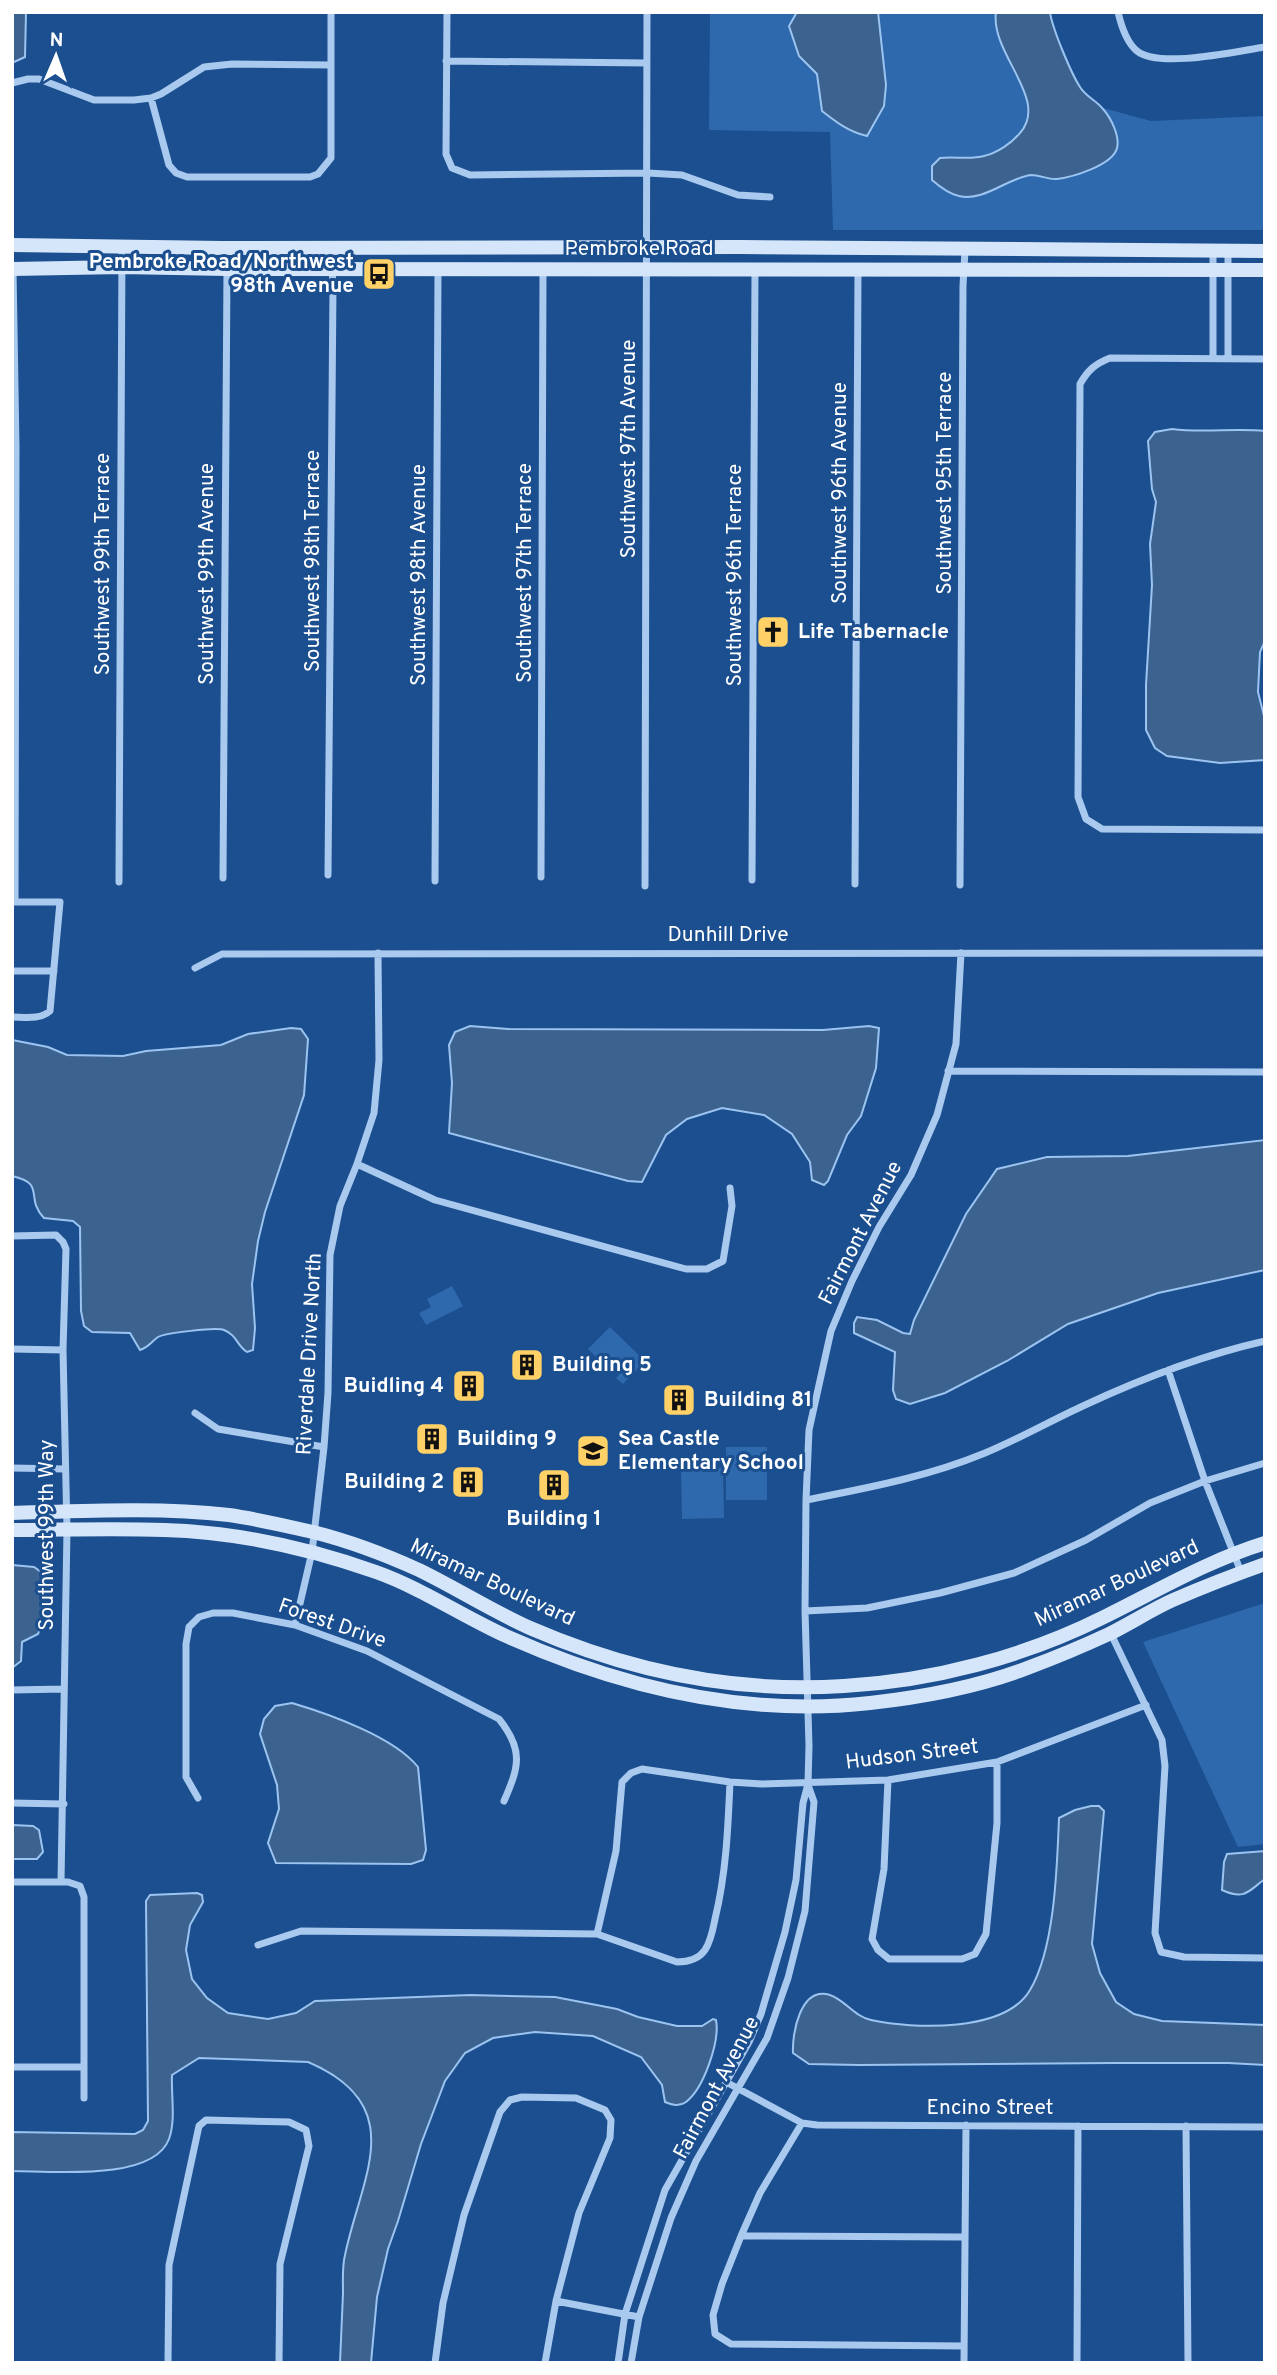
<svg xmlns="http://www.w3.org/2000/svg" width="1277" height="2375" font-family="Overpass,sans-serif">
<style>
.green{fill:#2e69ad}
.water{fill:#3c6290;stroke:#9cc4f0;stroke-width:2}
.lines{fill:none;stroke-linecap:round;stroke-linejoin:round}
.street{stroke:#a9c9ee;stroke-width:7}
.secondary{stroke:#d6e6fa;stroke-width:14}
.labels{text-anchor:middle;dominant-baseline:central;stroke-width:6;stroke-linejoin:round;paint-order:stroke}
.street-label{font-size:21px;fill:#fff;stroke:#1b4f8f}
.poi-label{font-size:21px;font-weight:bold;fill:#fff;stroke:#1b4f8f;text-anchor:start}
</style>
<rect width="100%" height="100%" fill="#1b4f8f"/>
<path class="green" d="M 710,12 L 1050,12 L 1060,42 L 1078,84 L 1088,98 L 1103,108 L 1151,121 L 1265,116 L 1265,230 L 833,230 L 830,132 L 709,130 Z
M 452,1286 L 463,1306 L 426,1325 L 419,1313 L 431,1307 L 427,1299 Z
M 610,1327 L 645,1361 L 623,1384 L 616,1378 L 622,1371 L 607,1357 L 601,1362 L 588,1349 Z
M 726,1447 L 767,1447 L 767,1500 L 726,1500 Z
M 723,1468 L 724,1518 L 682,1519 L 681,1469 Z
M 1265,1603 L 1265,1844 L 1238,1847 L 1143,1642 Z"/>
<path class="water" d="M 12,12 L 26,12 L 25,57 L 12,63 Z
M 797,12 L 878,12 L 886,85 L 884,106 L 867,136 C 849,132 836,122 822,111 L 817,74 L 799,56 L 789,26 Z
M 996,12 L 1050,12 C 1052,28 1071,73 1080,87 C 1086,97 1096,100 1103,109 C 1111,118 1120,136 1117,148 C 1113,165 1073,177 1057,179 C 1049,180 1040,175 1031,175 C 1007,178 984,202 959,196 C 949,194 940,187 932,180 L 932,166 L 940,158 C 954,156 970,160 984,156 C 997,153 1012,143 1020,133 C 1050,99 990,54 996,12 Z
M 1172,429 C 1203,433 1234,428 1265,431 L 1265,641 L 1260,652 L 1258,692 L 1265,720 L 1265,760 L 1220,763 L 1167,756 L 1155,748 L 1146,730 L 1146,685 L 1152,585 L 1150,544 L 1156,502 L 1152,489 L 1148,441 L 1155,432 Z
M 470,1026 L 508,1029 L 823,1030 L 869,1026 L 879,1028 L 876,1068 L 861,1116 L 847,1135 L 828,1181 L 824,1185 L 812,1180 L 810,1162 L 792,1134 L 764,1115 L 722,1108 L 687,1119 L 666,1135 L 642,1182 L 628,1181 L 449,1133 L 452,1083 L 449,1045 L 455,1032 Z
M 291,1028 L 301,1029 L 308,1039 L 304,1095 L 265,1212 L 258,1241 L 252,1284 L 255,1328 L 253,1350 L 247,1352 C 237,1346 237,1335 224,1330 C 216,1327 165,1333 158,1337 C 151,1342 149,1347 140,1350 L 130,1333 L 92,1332 L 84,1326 L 81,1311 L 80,1227 L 73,1221 L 44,1218 C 24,1197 47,1184 12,1176 L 12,1040 L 48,1047 L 67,1055 L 123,1056 L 146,1051 L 221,1045 L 248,1034 Z
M 1265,1140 L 1265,1270 L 1158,1293 L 1068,1324 L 1007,1361 L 945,1393 L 910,1404 L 896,1399 L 893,1390 L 895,1352 L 854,1333 L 854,1323 L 857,1317 L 877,1320 L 903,1333 L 910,1334 L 914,1320 L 966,1214 L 997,1169 L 1047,1157 L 1128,1156 Z
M 12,1565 L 34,1567 L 41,1572 L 42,1623 L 38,1634 L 22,1642 L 21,1661 L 12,1668 Z
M 292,1703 C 329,1714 394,1737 418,1767 L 426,1850 L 423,1860 L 411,1864 L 276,1863 L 268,1843 L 279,1809 L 277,1785 L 260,1734 L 264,1719 L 275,1706 Z
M 1091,1806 L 1099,1806 L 1104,1811 L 1092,1944 L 1100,1973 L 1116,2002 L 1134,2014 L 1162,2021 L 1265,2025 L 1265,2065 L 1228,2063 L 1113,2063 L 859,2065 L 809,2064 L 793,2053 C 792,2034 800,1986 830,1995 C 845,2000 855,2017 871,2020 C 913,2029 1005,2033 1030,1990 C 1055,1948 1057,1867 1059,1818 L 1075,1810 Z
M 12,1825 L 33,1826 L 39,1830 L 43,1852 L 37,1859 L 12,1859 Z
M 1265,1851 L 1265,1879 C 1249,1890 1246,1901 1222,1890 L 1224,1862 L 1227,1854 Z
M 197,1893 L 202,1895 L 203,1902 L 190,1925 L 186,1950 L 192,1979 L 207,1998 L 228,2013 L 268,2019 L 296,2013 L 315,2001 L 470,1995 L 555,1997 L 617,2009 L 638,2017 L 677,2026 L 702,2026 L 713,2019 L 716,2020 C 720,2041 704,2088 686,2102 C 679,2107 672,2105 665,2102 L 662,2085 L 641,2057 L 593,2036 L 535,2032 L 493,2038 L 465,2053 L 445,2081 L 421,2144 L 398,2221 L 388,2249 L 377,2297 L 371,2363 L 340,2363 C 341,2339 342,2316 343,2293 C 343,2281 342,2267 345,2255 C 361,2177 411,2106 308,2062 L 199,2058 L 172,2075 C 171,2095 176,2120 169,2139 C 153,2182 51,2171 12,2171 L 12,2132 L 135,2134 L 143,2130 L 148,2121 L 146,1901 L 150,1895 Z"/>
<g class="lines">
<path class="street" d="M 447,12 L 446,154 L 452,168 L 470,175 L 648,173 L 682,175 L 738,195 L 770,197
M 1118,12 C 1121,25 1126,42 1137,51 C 1159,69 1237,51 1265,47
M 446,61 L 647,63
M 12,83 L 28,79 L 39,79 L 94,100 L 134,100 L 151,98 L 161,94 L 204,67 L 232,64 L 331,65
M 151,98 L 169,165 L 176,173 L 187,177 L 310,177 L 318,174 L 331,158 L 331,12
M 1228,251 L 1228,358
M 13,269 L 16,447 L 15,902
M 1213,358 L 1213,251
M 1265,359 L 1110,358 C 1095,364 1088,370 1080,384 L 1078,797 L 1086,819 L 1102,829 L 1265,830
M 328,875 L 333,286 L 331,248
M 541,877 L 543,270
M 223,878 L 227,269
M 752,880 L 755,270
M 435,881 L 438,270
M 119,882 L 122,246
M 855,884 L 858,270
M 960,885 L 963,286 L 965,250
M 645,886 L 647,12
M 195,968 L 222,954 L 1265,953
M 12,971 L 54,971
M 12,1017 C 24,1017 40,1020 50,1011 L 60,902 L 13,902
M 948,1071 L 1265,1072
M 357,1164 L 435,1200 L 686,1269 L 707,1269 L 723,1261 L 732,1206 L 730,1188
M 12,1236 L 56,1235 L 63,1242 L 66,1249 L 63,1350 L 67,1530 L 61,1882
M 12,1349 L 63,1350
M 1168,1370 L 1205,1481 L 1241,1572
M 195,1413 L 218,1429 L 324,1447
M 12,1468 L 65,1469
M 806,1500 C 867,1488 927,1477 985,1453 C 1019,1439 1052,1420 1085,1405 C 1143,1378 1203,1355 1265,1341
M 805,1611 L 867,1608 L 940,1593 L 1014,1573 L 1086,1540 L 1150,1503 L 1205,1481 L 1265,1463
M 295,1625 L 312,1552 L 324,1447 L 328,1393 L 330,1255 L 340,1206 L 357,1164 L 374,1113 L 379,1060 L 378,953
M 1111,1634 L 1162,1740 L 1165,1766 L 1155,1933 L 1161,1952 L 1184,1957 L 1265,1958
M 12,1690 L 64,1689
M 888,1780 L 884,1869 L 872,1939 L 878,1950 L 889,1959 L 962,1959 L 975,1954 L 986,1934 L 997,1823 L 997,1762
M 198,1798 L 186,1777 L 186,1644 L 189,1627 L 199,1617 L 213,1613 L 233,1613 L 295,1625 L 367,1651 L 499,1719 C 524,1750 519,1767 504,1801
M 12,1803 L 64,1804
M 12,1882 L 68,1882 L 80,1886 L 84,1897 L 84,2098
M 597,1934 L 616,1851 L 622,1782 L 631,1773 L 642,1769 L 730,1782 L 762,1784 L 888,1780 L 997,1762 L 1146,1705
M 258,1945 L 301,1931 L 597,1934 L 677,1962 C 688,1962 698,1960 705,1950 C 711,1941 713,1929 715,1919 C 726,1874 728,1829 730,1782
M 12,2067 L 83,2067
M 726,2082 L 802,2123 L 817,2125 L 1265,2127
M 802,2123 L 760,2193 L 741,2236 L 722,2284 L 713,2315 L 715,2334 L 731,2344 L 963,2346
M 1186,2126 L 1188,2363
M 741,2236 L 963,2237
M 556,2301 L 639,2317
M 168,2363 L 169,2265 L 199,2126 L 206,2120 L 289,2122 L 306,2130 L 309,2146 L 280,2264 L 279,2363
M 435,2363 L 443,2303 L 464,2215 L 500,2112 L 510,2100 L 522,2097 L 576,2098 L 605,2110 L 611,2120 L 610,2138 L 579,2213 L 556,2301 L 545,2363
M 618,2363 L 625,2314 L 665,2190 L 749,2042 L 761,2014 L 785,1932 L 796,1880 L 803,1803 L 808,1784 L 809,1746 L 805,1611 L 806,1500 L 809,1430 L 831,1331 L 852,1281 L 879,1227 L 911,1175 L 937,1115 L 956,1044 L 961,953
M 631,2363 L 639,2317 L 671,2218 L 696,2161 L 767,2038 L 788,1978 L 805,1911 L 814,1802 L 808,1785
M 964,2363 L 966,2125
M 1077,2363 L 1078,2126"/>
<path class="secondary" d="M 12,245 L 222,248 L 740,247 L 1265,251
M 12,269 L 122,267 L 227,269 L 1265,270
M 12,1513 C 84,1511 158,1507 229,1515 C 257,1519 286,1526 313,1532 C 349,1541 386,1555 419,1570 C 456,1588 492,1611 530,1628 C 629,1671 736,1693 844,1686 C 933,1681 1024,1657 1104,1617 C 1157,1591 1207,1561 1265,1543
M 12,1530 C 63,1530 113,1528 164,1530 C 235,1532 308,1548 376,1572 C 421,1588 462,1616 506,1636 C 620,1687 745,1717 870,1703 C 924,1697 979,1687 1030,1667 C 1057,1657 1083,1646 1109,1634 C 1131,1623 1151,1610 1173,1600 C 1203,1587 1234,1575 1265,1564"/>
</g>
<defs>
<symbol id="bus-square" viewBox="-11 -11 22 22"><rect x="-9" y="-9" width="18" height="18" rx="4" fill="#ffd166" stroke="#1b4f8f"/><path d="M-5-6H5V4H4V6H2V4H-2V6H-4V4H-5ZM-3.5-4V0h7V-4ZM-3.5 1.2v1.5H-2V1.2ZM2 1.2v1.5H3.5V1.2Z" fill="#111"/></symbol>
<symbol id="church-square" viewBox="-11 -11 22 22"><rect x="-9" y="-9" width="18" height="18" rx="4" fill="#ffd166" stroke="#1b4f8f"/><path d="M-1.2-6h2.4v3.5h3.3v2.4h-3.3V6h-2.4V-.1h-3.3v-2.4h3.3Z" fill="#111"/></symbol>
<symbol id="building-square" viewBox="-11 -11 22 22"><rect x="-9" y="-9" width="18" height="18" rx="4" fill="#ffd166" stroke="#1b4f8f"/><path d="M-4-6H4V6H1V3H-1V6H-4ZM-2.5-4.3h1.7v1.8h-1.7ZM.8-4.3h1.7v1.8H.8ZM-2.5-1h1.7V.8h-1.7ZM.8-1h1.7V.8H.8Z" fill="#111"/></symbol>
<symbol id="school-square" viewBox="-11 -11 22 22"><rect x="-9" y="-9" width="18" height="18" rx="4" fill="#ffd166" stroke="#1b4f8f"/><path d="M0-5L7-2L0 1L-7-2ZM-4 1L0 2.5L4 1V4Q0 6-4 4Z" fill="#111"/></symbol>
</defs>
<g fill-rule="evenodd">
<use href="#bus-square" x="360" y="255" width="38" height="38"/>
<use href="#church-square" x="754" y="613" width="38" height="38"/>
<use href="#building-square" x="508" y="1346" width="38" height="38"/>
<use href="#building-square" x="450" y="1367" width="38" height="38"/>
<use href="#building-square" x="660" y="1381" width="38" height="38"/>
<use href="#building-square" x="413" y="1420" width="38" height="38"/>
<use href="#school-square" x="574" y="1432" width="38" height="38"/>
<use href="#building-square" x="449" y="1463" width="38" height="38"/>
<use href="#building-square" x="535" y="1466" width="38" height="38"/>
</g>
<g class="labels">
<g class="street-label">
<text x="639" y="249">Pembroke Road</text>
<text transform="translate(629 449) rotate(-90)">Southwest 97th Avenue</text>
<text transform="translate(945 483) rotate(-90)">Southwest 95th Terrace</text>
<text transform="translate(840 493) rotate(-90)">Southwest 96th Avenue</text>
<text transform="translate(313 561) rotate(-90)">Southwest 98th Terrace</text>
<text transform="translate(103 564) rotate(-90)">Southwest 99th Terrace</text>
<text transform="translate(525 573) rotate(-90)">Southwest 97th Terrace</text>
<text transform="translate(207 574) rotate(-90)">Southwest 99th Avenue</text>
<text transform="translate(419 575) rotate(-90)">Southwest 98th Avenue</text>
<text transform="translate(735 575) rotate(-90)">Southwest 96th Terrace</text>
<text x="728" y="935">Dunhill Drive</text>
<text transform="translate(861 1233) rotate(-63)">Fairmont Avenue</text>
<text transform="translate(310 1354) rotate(-87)">Riverdale Drive North</text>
<text transform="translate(47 1535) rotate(-90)">Southwest 99th Way</text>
<text transform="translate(492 1583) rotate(25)">Miramar Boulevard</text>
<text transform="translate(1117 1584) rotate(-25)">Miramar Boulevard</text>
<text transform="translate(332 1624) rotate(19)">Forest Drive</text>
<text transform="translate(912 1755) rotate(-7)">Hudson Street</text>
<text transform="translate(717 2088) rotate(-62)">Fairmont Avenue</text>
<text x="990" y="2108">Encino Street</text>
</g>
<g class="poi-label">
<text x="354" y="262" text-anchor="end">Pembroke Road/Northwest<tspan x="354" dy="24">98th Avenue</tspan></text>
<text x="798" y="632">Life Tabernacle</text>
<text x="552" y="1365">Building 5</text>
<text x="444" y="1386" text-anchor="end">Buidling 4</text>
<text x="704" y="1400">Building 81</text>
<text x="457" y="1439">Building 9</text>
<text x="618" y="1439">Sea Castle<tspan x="618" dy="24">Elementary School</tspan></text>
<text x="444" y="1482" text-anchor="end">Building 2</text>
<text x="554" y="1519" text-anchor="middle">Building 1</text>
</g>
</g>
<rect width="1277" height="2375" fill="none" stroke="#ffffff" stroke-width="28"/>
<g transform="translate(56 56) rotate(2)" stroke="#1b4f8f" stroke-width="5" paint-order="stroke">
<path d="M0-5L12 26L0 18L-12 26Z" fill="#ffffff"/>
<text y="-10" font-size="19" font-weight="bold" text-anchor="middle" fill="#ffffff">N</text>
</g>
</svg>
